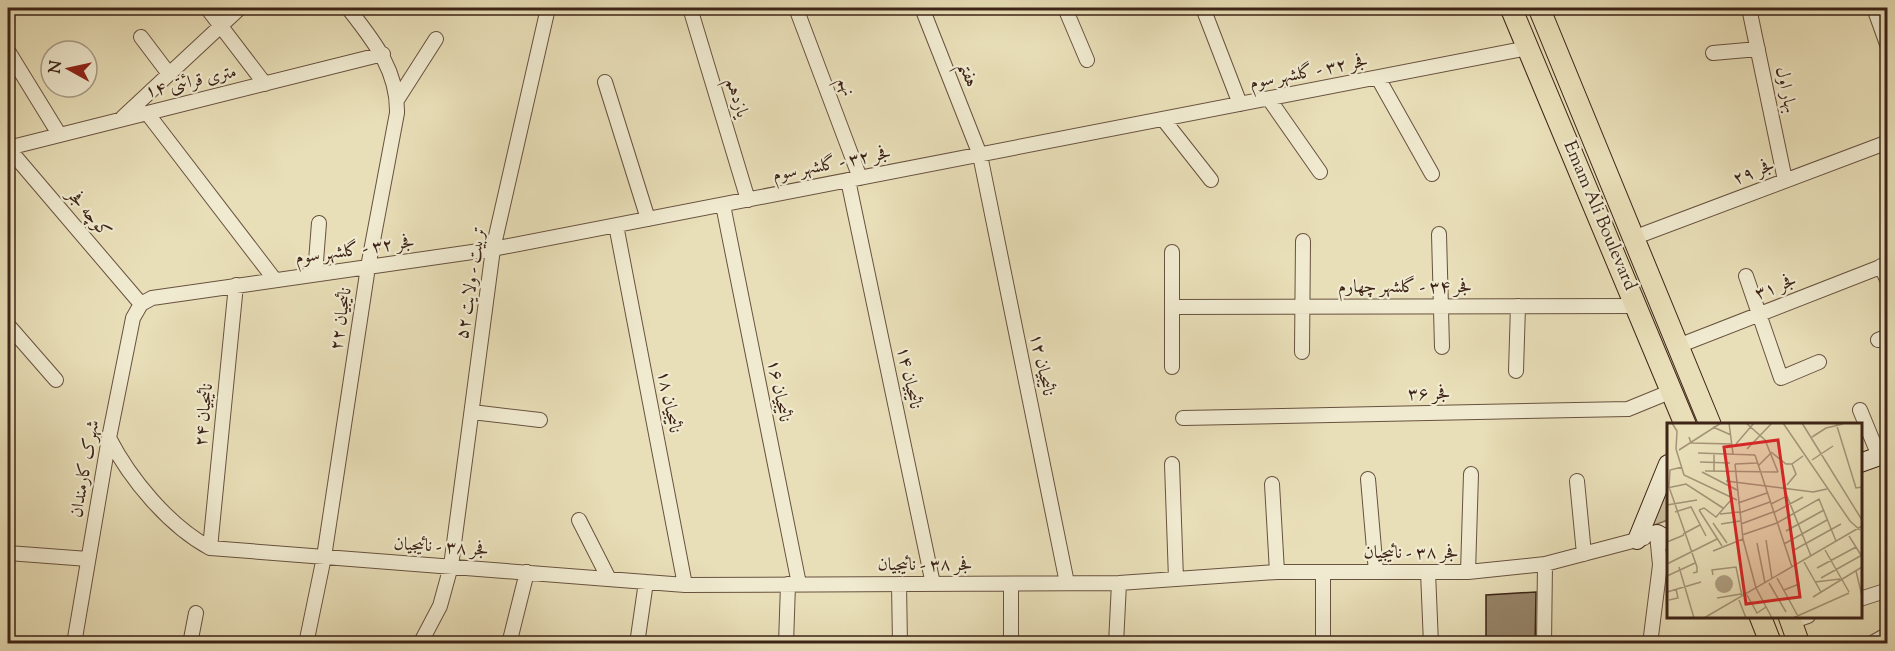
<svg xmlns="http://www.w3.org/2000/svg" width="1895" height="651" font-family="'Sorts Mill Goudy',Amiri,serif">
<style>
.green{fill:#cbbe9c;stroke:#84715a;stroke-width:1.5}
.building{fill:#96856a;stroke:#3d2417;stroke-width:1.5}
.lines{fill:none;stroke-linecap:round;stroke-linejoin:round}
.street-casing{stroke:#68523f;stroke-width:16}
.secondary-casing{stroke:#3d2417;stroke-width:20}
.primary-casing{stroke:#3d2417;stroke-width:23}
.street{stroke:#f0ead0;stroke-width:14}
.secondary{stroke:#f0ead0;stroke-width:18}
.primary{stroke:#e8deb7;stroke-width:21}
.labels{text-anchor:middle;dominant-baseline:central;stroke-width:4.5;stroke-linejoin:round;paint-order:stroke}
.street-label{font-size:18px;fill:#3d2417;stroke:#f0ead0}
.inset-road{fill:none;stroke:#a49477;stroke-width:1.5}
.view{fill:#d62828;fill-opacity:0.15;stroke:#d62828;stroke-width:3}
.inset-edge{fill:none;stroke:#3d2417;stroke-width:3}
</style>
<rect width="100%" height="100%" fill="#e8deb7"/>
<filter id="stains"><feTurbulence type="fractalNoise" baseFrequency=".00333" numOctaves="4"/><feColorMatrix values="0 0 0 0 .2 0 0 0 0 .09 0 0 0 0 .02 0 0 0 .5 -.17"/></filter>
<radialGradient id="worn" r=".72"><stop offset=".6" stop-color="#630" stop-opacity="0"/><stop offset="1" stop-color="#630" stop-opacity=".3"/></radialGradient>
<path class="green" d="M 1668,475 L 1668,520 L 1649,527 Z"/>
<path class="building" d="M 1536,592 L 1535,644 L 1486,644 L 1486,595 Z"/>
<g class="lines">
<defs>
<path id="street" d="M 207,8 L 265,84
M 690,8 L 748,200
M 796,8 L 860,178
M 922,8 L 980,155 L 1067,583
M 1065,8 L 1087,60
M 1203,8 L 1240,104
M 1749,8 L 1785,180
M 1874,8 L 1888,47
M 141,37 L 169,74
M 8,51 L 59,134
M 1713,53 L 1758,49
M 1378,78 L 1432,174
M 605,82 L 648,219
M 1269,99 L 1320,172
M 397,100 L 436,39
M 147,113 L 275,280
M 123,117 L 240,8
M 1163,119 L 1211,180
M 848,180 L 933,584
M 723,205 L 799,584
M 616,225 L 685,585
M 1439,234 L 1442,347
M 1633,238 L 1888,142
M 1172,252 L 1172,367
M 1881,266 L 1888,282
M 315,274 L 319,223
M 1746,276 L 1781,378 L 1819,362
M 141,304 L 8,148 L 383,54
M 1172,307 L 1638,306
M 8,325 L 56,380
M 1878,340 L 1888,336
M 1678,346 L 1888,264
M 1302,352 L 1303,241
M 1516,371 L 1518,306
M 1860,410 L 1879,456
M 472,412 L 540,420
M 1183,418 L 1628,409 L 1672,391
M 109,438 C 130,479 169,526 210,548 L 685,585 L 1119,583 L 1277,572 L 1468,572 L 1545,564 L 1644,538
M 1172,464 L 1176,579
M 1368,479 L 1376,572
M 1577,481 L 1584,554
M 1272,484 L 1277,572
M 579,520 L 609,579
M 210,548 L 236,285
M 8,553 L 88,559
M 1323,572 L 1323,644
M 1428,572 L 1431,644
M 1468,572 L 1471,474
M 899,584 L 900,644
M 1860,599 L 1888,590
M 1791,622 L 1808,616
M 1874,642 L 1888,634
M 74,644 L 109,438 L 133,318 L 141,304 L 152,298 L 493,249 L 1528,48
M 190,644 L 196,613
M 306,644 L 324,557 L 368,267 L 397,113 C 398,70 373,40 348,8
M 420,644 L 440,606 L 451,566 L 493,249 L 548,8
M 509,644 L 527,572
M 637,644 L 646,582
M 786,644 L 788,584
M 1011,644 L 1011,584
M 1116,644 L 1119,583
M 1544,644 L 1545,564
M 1650,644 L 1660,565 L 1657,534"/>
<path id="secondary" d="M 1860,463 L 1888,453
M 1657,534 L 1668,540
M 1637,540 L 1668,464"/>
<path id="primary" d="M 1511,8 L 1685,424
M 1539,8 L 1710,424
M 1760,616 L 1771,644
M 1789,616 L 1799,644"/>
</defs>
<use href="#street" class="street-casing"/>
<use href="#secondary" class="secondary-casing"/>
<use href="#primary" class="primary-casing"/>
<use href="#street" class="street"/>
<use href="#secondary" class="secondary"/>
<use href="#primary" class="primary"/>
</g>
<g class="labels">
<g class="street-label">
<text transform="translate(1309 73) rotate(-11)">فجر ۳۲ - گلشهر سوم</text>
<text transform="translate(967 75) rotate(69)">هفتم</text>
<text transform="translate(191 83) rotate(-13)">۱۴ متری قرائتی</text>
<text transform="translate(845 87) rotate(70)">نهم</text>
<text transform="translate(1785 90) rotate(78)">بهار اول</text>
<text transform="translate(736 98) rotate(73)">یازدهم</text>
<text transform="translate(832 165) rotate(-11)">فجر ۳۲ - گلشهر سوم</text>
<text transform="translate(1754 173) rotate(-21)">فجر ۲۹</text>
<text transform="translate(88 214) rotate(50)">کوچه فجر</text>
<text transform="translate(1599 216) rotate(67)">Emam Ali Boulevard</text>
<text transform="translate(355 251) rotate(-8)">فجر ۳۲ - گلشهر سوم</text>
<text transform="translate(472 283) rotate(-81)">تربیت - ولایت ۵۲</text>
<text x="1405" y="288">فجر ۳۴ - گلشهر چهارم</text>
<text transform="translate(1776 288) rotate(-21)">فجر ۳۱</text>
<text transform="translate(342 319) rotate(-81)">نائیجیان ۲۲</text>
<text transform="translate(1041 365) rotate(78)">نائیجیان ۱۲</text>
<text transform="translate(908 378) rotate(78)">نائیجیان ۱۴</text>
<text transform="translate(778 391) rotate(79)">نائیجیان ۱۶</text>
<text transform="translate(1429 395) rotate(-1)">فجر ۳۶</text>
<text transform="translate(668 402) rotate(79)">نائیجیان ۱۸</text>
<text transform="translate(205 415) rotate(-84)">نائیجیان ۲۴</text>
<text transform="translate(86 469) rotate(-80)">شهرک کارمندان</text>
<text transform="translate(441 548) rotate(4)">فجر ۳۸ - نائیجیان</text>
<text x="1411" y="554">فجر ۳۸ - نائیجیان</text>
<text x="925" y="566">فجر ۳۸ - نائیجیان</text>
</g>
</g>
<g transform="translate(1667 423)">
<rect width="195" height="195" fill="#e8deb7"/>
<path d="M48 161a9 9 0 1 1 18 0a9 9 0 1 1-18 0Z" fill="#ae9f81"/>
<path class="inset-road" d="M 5,0 L 10,8 L 9,26M 62,0 L 66,31M 79,0 L 98,17 L 111,49M 116,0 L 183,98 L 193,107M 135,0 L 195,97M 169,0 L 189,65 L 195,64M 46,4 L 64,12M 22,14 L 24,20 L 65,21M 145,14 L 159,5 L 176,1M 69,21 L 87,0M 9,26 L 17,52 L 70,77M 80,26 L 105,0M 12,27 L 54,0M 104,29 L 119,41 L 125,41M 31,30 L 88,32M 88,32 L 125,144M 145,37 L 166,23M 33,39 L 63,40M 68,41 L 76,116 L 89,165M 68,41 L 90,40M 91,43 L 104,30M 15,44 L 3,47 L 2,64 L 30,144 L 30,149 L 26,150M 38,48 L 111,49M 35,49 L 70,67M 47,49 L 47,30M 59,58 L 146,69 L 160,66M 120,62 L 129,51 L 125,41 L 136,33M 0,65 L 19,61 L 56,85M 71,80 L 100,70M 104,81 L 120,73 L 144,133M 0,82 L 30,77M 32,87 L 37,85 L 49,94 L 64,77M 32,87 L 55,123M 8,89 L 24,84 L 39,113M 72,90 L 103,79M 106,90 L 136,74M 53,91 L 72,89M 46,100 L 60,120M 54,101 L 73,98M 74,101 L 106,89M 119,108 L 157,87M 16,111 L 33,102M 75,112 L 110,100 L 152,76 L 169,118M 182,113 L 194,132M 99,117 L 105,156M 0,119 L 17,112M 90,120 L 98,160M 117,121 L 160,97M 127,127 L 174,101M 158,127 L 182,169M 46,128 L 76,116M 137,139 L 154,169M 0,141 L 50,116M 12,144 L 27,195M 150,145 L 189,124M 189,148 L 195,173M 46,152 L 45,147 L 69,144 L 75,173M 0,153 L 28,140M 110,155 L 132,195M 154,155 L 195,132M 148,159 L 173,156M 102,160 L 119,189M 89,165 L 105,195M 117,167 L 132,161 L 130,156M 0,169 L 34,159M 80,172 L 90,190 L 99,184M 146,174 L 195,144M 50,175 L 74,171M 2,177 L 11,175 L 9,166M 72,177 L 79,195M 37,195 L 195,103M 126,195 L 182,170"/>
<path class="view" d="M 111,17 L 133,174 L 79,181 L 57,24 Z"/>
<rect width="195" height="195" class="inset-edge"/>
</g>
<rect width="1895" height="651" fill="none" stroke="#e8deb7" stroke-width="30"/>
<rect x="9" y="9" width="1877" height="633" fill="none" stroke="#3d2417" stroke-width="3"/>
<rect x="15" y="15" width="1865" height="621" fill="none" stroke="#3d2417" stroke-width="1.5"/>
<g transform="translate(69 69) rotate(278)"><circle r="28" fill="#f0ead0" stroke="#a89b86" stroke-width="1.5"/>
<path d="M0-4.5L10 22L0 15L-10 22Z" fill="#8f2418"/>
<text y="-9" font-size="16" font-weight="bold" text-anchor="middle" fill="#3d2417">N</text>
</g>
<rect width="100%" height="100%" filter="url(#stains)"/>
<rect width="100%" height="100%" fill="url(#worn)"/>
</svg>
